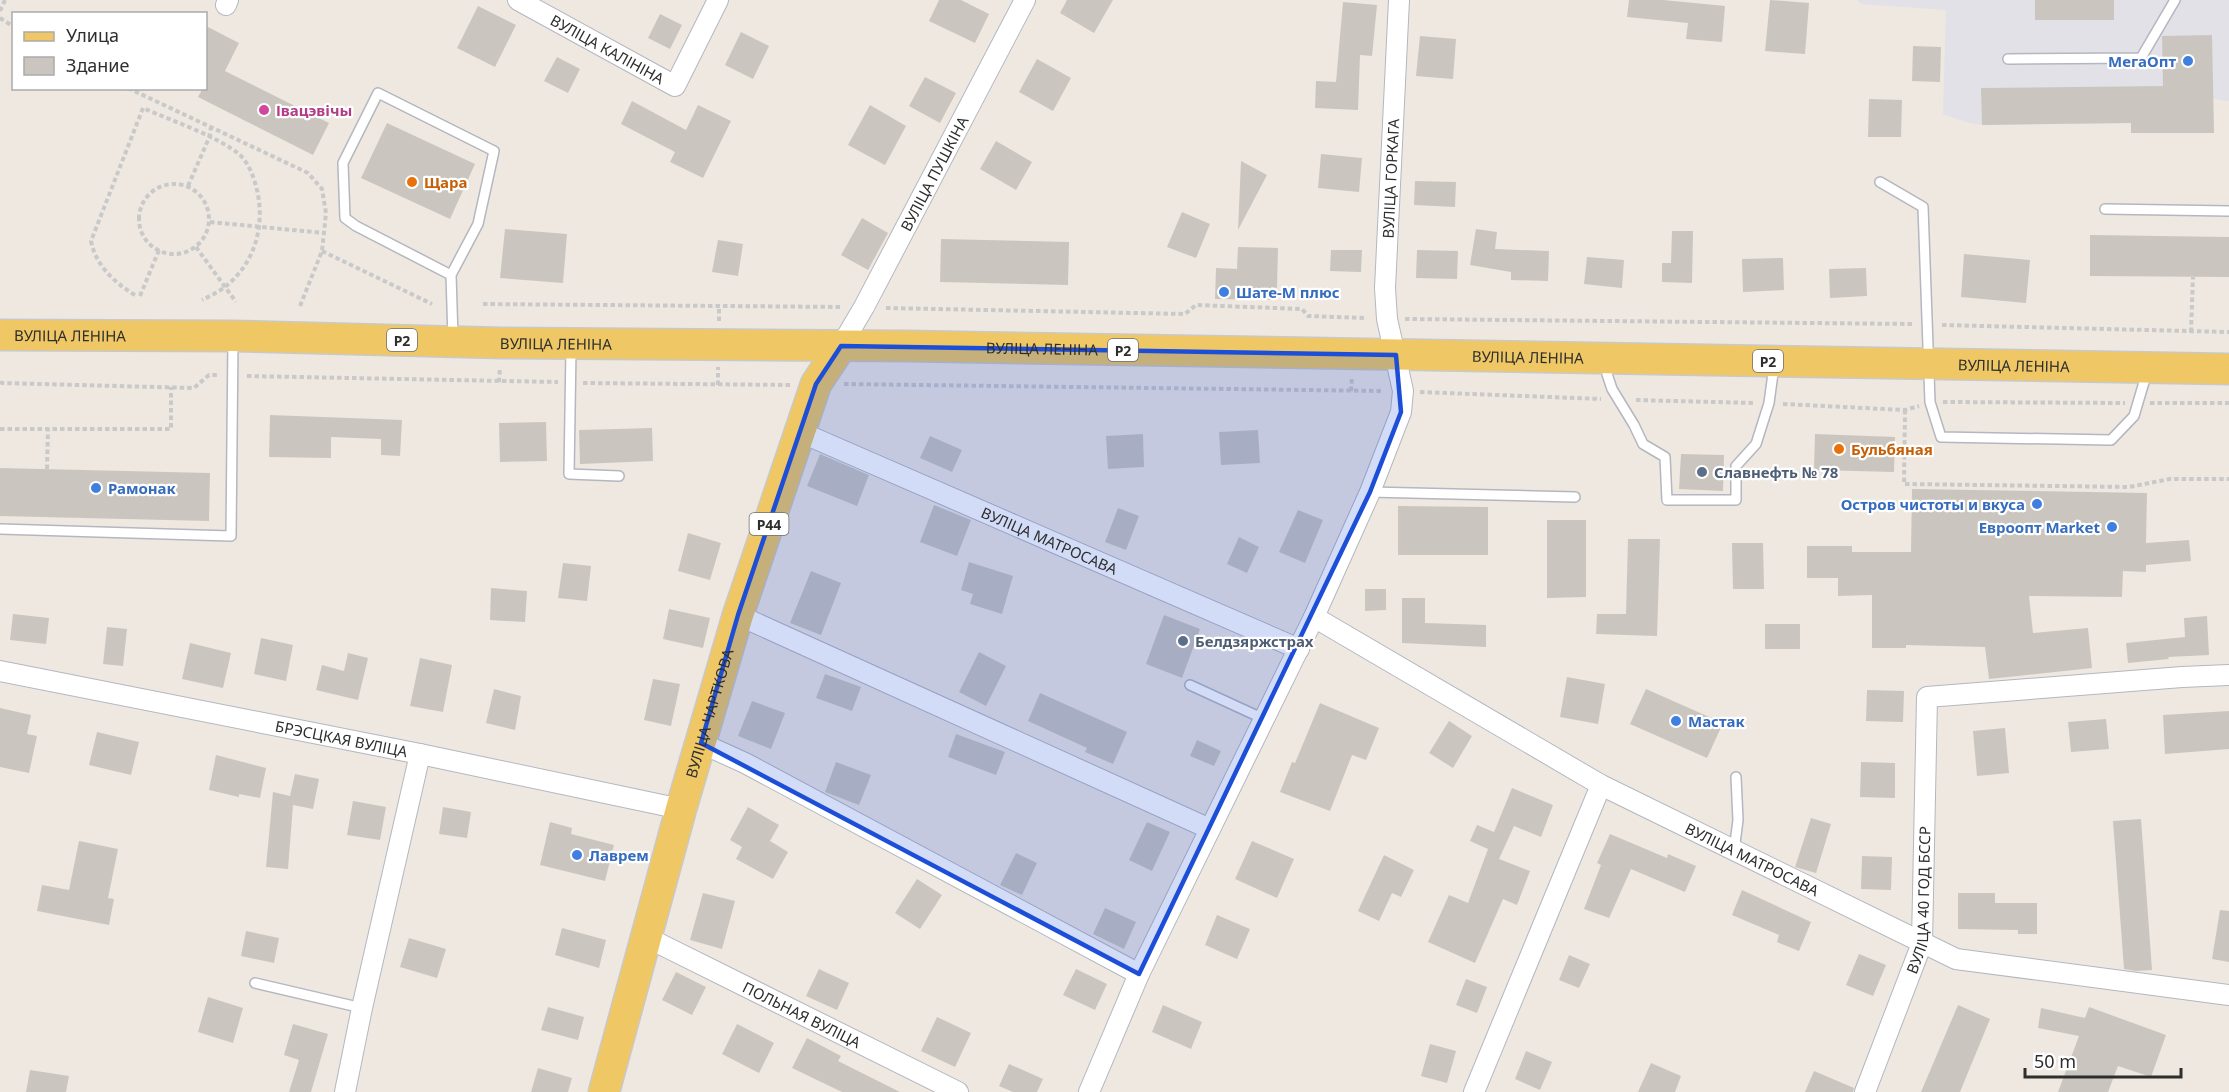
<svg xmlns="http://www.w3.org/2000/svg" width="2229" height="1092" font-family="'Noto Sans',sans-serif">
<style>
.industrial{fill:#e2e1e7}
.building{fill:#cac6bf}
.lines{fill:none;stroke-linecap:round;stroke-linejoin:round}
.lane-casing{stroke:#b4b7c0;stroke-width:12}
.street-casing{stroke:#b4b7c0;stroke-width:22}
.primary-casing{stroke:#c9c9c9;stroke-width:33}
.path{stroke:#c9c9c9;stroke-width:4;stroke-dasharray:4.5 3;stroke-linecap:butt}
.lane{stroke:#fff;stroke-width:9}
.street{stroke:#fff;stroke-width:20}
.primary{stroke:#efc865;stroke-width:30}
.marked{fill:#1d4ed8;fill-opacity:0.2;stroke:#1d4ed8;stroke-width:4.5;stroke-linejoin:round}
.shop-dot{fill:#3f7fe0;stroke:#fff;stroke-width:2}
.hotel-dot{fill:#d1479c;stroke:#fff;stroke-width:2}
.food-dot{fill:#e8710a;stroke:#fff;stroke-width:2}
.service-dot{fill:#5c6f8a;stroke:#fff;stroke-width:2}
.labels{text-anchor:middle;dominant-baseline:central;stroke-width:4.5;stroke-linejoin:round;paint-order:stroke}
.shield{fill:#fff;stroke:#6d6d6d;stroke-width:1.5}
.shield-label{font-size:14px;font-weight:bold;fill:#2e2e2e}
.street-label{font-size:15px;fill:#2e2e2e;stroke:#fff}
.shop-label{font-size:15px;font-weight:bold;fill:#366cbe;stroke:#fff;text-anchor:start}
.hotel-label{font-size:15px;font-weight:bold;fill:#b23c85;stroke:#fff;text-anchor:start}
.food-label{font-size:15px;font-weight:bold;fill:#c56008;stroke:#fff;text-anchor:start}
.service-label{font-size:15px;font-weight:bold;fill:#4e5e75;stroke:#fff;text-anchor:start}
</style>
<rect width="100%" height="100%" fill="#eee8e1"/>
<path class="industrial" d="M 1857,0 L 2229,0 L 2229,101 L 2213,99 L 2214,133 L 2131,133 L 2131,123 L 1982,125 L 1969,123 L 1943,114 L 1946,10 L 1861,4 Z"/>
<path class="building" d="M 939,0 L 961,0 L 989,14 L 975,43 L 929,21 Z
M 1067,0 L 1113,0 L 1094,33 L 1060,13 Z
M 1629,0 L 1663,0 L 1725,6 L 1722,42 L 1686,39 L 1688,23 L 1627,17 Z
M 1770,0 L 1809,3 L 1805,54 L 1765,51 Z
M 2035,0 L 2114,0 L 2114,20 L 2035,20 Z
M 1343,2 L 1377,5 L 1372,56 L 1360,55 L 1358,110 L 1315,108 L 1316,81 L 1336,82 Z
M 478,6 L 516,25 L 495,67 L 457,48 Z
M 660,14 L 682,25 L 670,49 L 648,38 Z
M 206,26 L 239,43 L 225,71 L 329,123 L 313,155 L 198,97 L 203,88 L 206,88 Z
M 741,32 L 769,46 L 753,79 L 725,65 Z
M 2212,35 L 2214,133 L 2131,133 L 2131,123 L 1982,125 L 1981,88 L 2163,86 L 2162,36 Z
M 1420,36 L 1456,39 L 1453,79 L 1416,76 Z
M 1913,46 L 1941,47 L 1940,82 L 1912,81 Z
M 557,57 L 580,69 L 568,93 L 544,81 Z
M 1037,59 L 1071,78 L 1053,111 L 1019,92 Z
M 925,77 L 956,93 L 940,123 L 909,106 Z
M 1869,99 L 1902,100 L 1901,137 L 1868,137 Z
M 632,101 L 686,130 L 698,105 L 731,121 L 703,178 L 670,162 L 675,152 L 621,124 Z
M 870,105 L 906,126 L 885,165 L 848,145 Z
M 387,123 L 475,164 L 450,219 L 361,178 Z
M 996,141 L 1032,162 L 1016,190 L 980,169 Z
M 1321,154 L 1362,158 L 1359,192 L 1318,188 Z
M 1241,161 L 1267,175 L 1238,230 Z
M 1415,181 L 1456,182 L 1455,207 L 1414,205 Z
M 1182,212 L 1210,224 L 1196,258 L 1167,247 Z
M 862,218 L 888,233 L 868,270 L 841,255 Z
M 505,229 L 567,234 L 563,283 L 500,278 Z
M 1476,229 L 1497,232 L 1495,249 L 1549,251 L 1548,281 L 1511,280 L 1511,272 L 1470,265 Z
M 1672,231 L 1693,231 L 1692,283 L 1662,282 L 1662,263 L 1671,263 Z
M 2090,235 L 2229,237 L 2229,277 L 2090,276 Z
M 941,239 L 1069,242 L 1068,285 L 940,282 Z
M 718,240 L 743,244 L 738,276 L 712,272 Z
M 1238,247 L 1278,248 L 1277,288 L 1271,287 L 1271,300 L 1215,299 L 1216,268 L 1237,269 Z
M 1331,250 L 1362,250 L 1361,272 L 1330,271 Z
M 1417,250 L 1458,251 L 1457,279 L 1416,278 Z
M 1964,254 L 2030,260 L 2026,303 L 1961,297 Z
M 1587,257 L 1624,260 L 1622,288 L 1584,284 Z
M 1783,258 L 1784,290 L 1743,292 L 1742,259 Z
M 1866,268 L 1867,296 L 1830,298 L 1829,269 Z
M 270,415 L 402,420 L 400,456 L 381,455 L 381,439 L 331,437 L 331,458 L 269,457 Z
M 546,422 L 547,461 L 500,462 L 499,423 Z
M 652,428 L 653,461 L 580,464 L 579,430 Z
M 1258,430 L 1260,463 L 1221,465 L 1219,432 Z
M 1143,434 L 1144,467 L 1108,469 L 1106,436 Z
M 1815,434 L 1895,437 L 1894,472 L 1814,470 Z
M 930,436 L 962,450 L 952,472 L 920,458 Z
M 820,454 L 869,475 L 857,506 L 807,486 Z
M 1681,454 L 1724,455 L 1723,491 L 1679,489 Z
M 0,468 L 210,473 L 209,521 L 0,516 Z
M 1912,489 L 2147,493 L 2146,543 L 2189,540 L 2191,561 L 2146,565 L 2146,572 L 2123,571 L 2122,597 L 2029,596 L 2033,633 L 2088,628 L 2092,668 L 1989,679 L 1985,647 L 1906,645 L 1906,648 L 1872,648 L 1872,595 L 1838,596 L 1838,578 L 1807,578 L 1807,546 L 1852,546 L 1852,552 L 1911,552 Z
M 934,505 L 971,520 L 957,556 L 920,542 Z
M 1398,506 L 1488,507 L 1488,555 L 1398,555 Z
M 1118,508 L 1139,516 L 1126,550 L 1105,542 Z
M 1298,510 L 1323,520 L 1305,563 L 1279,552 Z
M 1547,520 L 1586,520 L 1586,597 L 1547,598 Z
M 688,533 L 721,543 L 710,580 L 678,571 Z
M 1239,537 L 1259,547 L 1247,573 L 1227,564 Z
M 1628,539 L 1660,539 L 1657,636 L 1596,634 L 1597,614 L 1626,614 Z
M 1732,543 L 1763,543 L 1764,589 L 1733,589 Z
M 969,562 L 1013,576 L 1002,614 L 970,604 L 973,594 L 961,590 Z
M 563,563 L 591,566 L 587,601 L 558,598 Z
M 811,571 L 841,583 L 821,635 L 790,623 Z
M 491,588 L 527,591 L 525,622 L 490,620 Z
M 1365,589 L 1386,589 L 1386,610 L 1365,611 Z
M 1402,598 L 1425,598 L 1425,623 L 1486,625 L 1486,647 L 1402,643 Z
M 669,609 L 710,618 L 703,648 L 663,639 Z
M 13,614 L 49,618 L 46,644 L 10,640 Z
M 1164,615 L 1200,629 L 1182,678 L 1146,664 Z
M 2207,616 L 2209,655 L 2168,657 L 2169,659 L 2128,663 L 2126,643 L 2185,637 L 2184,618 Z
M 1765,624 L 1800,624 L 1800,649 L 1765,649 Z
M 107,627 L 127,629 L 123,666 L 103,664 Z
M 261,638 L 293,645 L 286,681 L 254,674 Z
M 190,643 L 231,653 L 223,688 L 182,679 Z
M 979,652 L 1006,666 L 986,706 L 959,692 Z
M 348,653 L 368,658 L 358,700 L 316,690 L 322,665 L 344,671 Z
M 420,658 L 452,665 L 443,712 L 410,706 Z
M 825,674 L 861,687 L 852,711 L 816,698 Z
M 1567,677 L 1605,684 L 1598,724 L 1560,717 Z
M 653,679 L 680,684 L 671,726 L 644,720 Z
M 494,689 L 521,696 L 515,730 L 486,723 Z
M 1646,689 L 1723,723 L 1707,758 L 1630,724 Z
M 1867,690 L 1904,691 L 1903,722 L 1866,721 Z
M 1040,693 L 1127,732 L 1113,764 L 1085,752 L 1087,748 L 1028,721 Z
M 752,701 L 785,713 L 771,749 L 738,736 Z
M 1320,703 L 1379,728 L 1366,760 L 1352,755 L 1330,811 L 1280,792 L 1292,762 L 1295,763 Z
M 0,708 L 31,715 L 27,734 L 37,736 L 29,773 L 0,767 Z
M 2229,711 L 2229,749 L 2165,754 L 2163,715 Z
M 2106,719 L 2109,749 L 2071,752 L 2068,722 Z
M 1449,721 L 1472,736 L 1453,768 L 1429,753 Z
M 2005,728 L 2009,773 L 1977,776 L 1973,731 Z
M 97,732 L 139,742 L 131,775 L 89,765 Z
M 956,734 L 1005,752 L 996,775 L 948,757 Z
M 1197,740 L 1221,751 L 1214,766 L 1190,756 Z
M 216,755 L 266,768 L 260,798 L 239,794 L 239,797 L 209,790 Z
M 836,762 L 871,775 L 859,805 L 825,792 Z
M 1861,762 L 1895,763 L 1895,798 L 1860,797 Z
M 295,774 L 319,779 L 313,809 L 293,805 L 288,869 L 266,867 L 273,792 L 290,796 Z
M 1512,788 L 1553,805 L 1541,837 L 1514,826 L 1499,859 L 1530,871 L 1517,905 L 1503,899 L 1475,963 L 1428,942 L 1449,895 L 1468,903 L 1488,849 L 1470,841 L 1477,825 L 1494,832 Z
M 353,801 L 386,807 L 380,840 L 347,835 Z
M 443,807 L 471,812 L 467,838 L 439,834 Z
M 748,807 L 779,825 L 770,841 L 788,852 L 773,879 L 736,859 L 742,847 L 730,840 Z
M 1811,818 L 1831,824 L 1816,873 L 1795,867 Z
M 2141,819 L 2152,970 L 2136,971 L 2124,969 L 2113,821 Z
M 550,822 L 572,828 L 571,834 L 614,845 L 605,881 L 540,865 Z
M 1147,822 L 1170,832 L 1152,871 L 1129,860 Z
M 1610,834 L 1667,858 L 1668,854 L 1696,866 L 1685,892 L 1631,869 L 1609,918 L 1584,909 L 1601,865 L 1597,863 Z
M 79,841 L 118,849 L 108,898 L 114,899 L 109,925 L 37,911 L 42,885 L 69,890 Z
M 1252,841 L 1294,859 L 1277,898 L 1235,879 Z
M 1016,853 L 1037,863 L 1022,895 L 1000,885 Z
M 1384,855 L 1414,870 L 1401,897 L 1392,893 L 1379,921 L 1358,911 Z
M 1862,856 L 1892,857 L 1891,890 L 1861,889 Z
M 917,879 L 942,895 L 920,929 L 895,913 Z
M 1742,890 L 1811,922 L 1799,951 L 1777,942 L 1779,935 L 1732,915 Z
M 703,893 L 735,901 L 722,949 L 690,940 Z
M 1958,893 L 1995,893 L 1995,903 L 2037,903 L 2037,934 L 2018,934 L 2018,930 L 1958,929 Z
M 1105,908 L 1136,922 L 1124,949 L 1093,934 Z
M 2220,910 L 2229,911 L 2229,962 L 2212,959 Z
M 1217,915 L 1250,929 L 1237,959 L 1205,945 Z
M 562,928 L 606,940 L 599,968 L 555,955 Z
M 246,931 L 279,938 L 274,963 L 241,956 Z
M 409,938 L 446,949 L 437,978 L 400,967 Z
M 1859,954 L 1886,965 L 1873,996 L 1846,985 Z
M 1569,955 L 1590,964 L 1579,988 L 1559,980 Z
M 819,969 L 849,983 L 837,1010 L 806,996 Z
M 1076,969 L 1107,984 L 1095,1010 L 1063,995 Z
M 676,972 L 706,987 L 692,1015 L 662,1000 Z
M 1466,979 L 1487,987 L 1477,1013 L 1456,1005 Z
M 208,997 L 243,1008 L 233,1043 L 198,1032 Z
M 1163,1005 L 1202,1022 L 1191,1049 L 1152,1032 Z
M 1958,1005 L 1990,1019 L 1960,1092 L 1921,1092 Z
M 548,1007 L 584,1017 L 578,1040 L 541,1030 Z
M 2089,1007 L 2166,1035 L 2151,1077 L 2118,1066 L 2108,1092 L 2058,1092 L 2079,1036 L 2038,1028 L 2041,1008 L 2085,1018 Z
M 937,1017 L 971,1033 L 955,1067 L 921,1051 Z
M 293,1024 L 328,1034 L 311,1092 L 289,1092 L 299,1060 L 284,1055 Z
M 737,1024 L 774,1043 L 759,1073 L 722,1054 Z
M 807,1038 L 841,1056 L 838,1061 L 900,1092 L 842,1092 L 792,1068 Z
M 1430,1044 L 1456,1051 L 1447,1083 L 1421,1076 Z
M 1526,1051 L 1552,1062 L 1540,1090 L 1515,1079 Z
M 1651,1063 L 1681,1076 L 1675,1092 L 1638,1092 Z
M 1009,1064 L 1043,1079 L 1037,1092 L 1013,1092 L 999,1086 Z
M 538,1068 L 572,1078 L 568,1092 L 531,1092 Z
M 30,1070 L 69,1076 L 66,1092 L 26,1092 Z
M 1814,1071 L 1854,1088 L 1853,1092 L 1805,1092 Z"/>
<g class="lines">
<defs>
<path id="lane" d="M 2008,59 L 2141,58 L 2175,0
M 1880,182 L 1923,207 L 1930,402 L 1941,437 L 2111,440 L 2134,416 L 2147,372
M 2105,209 L 2229,211
M 451,275 L 478,224 L 494,151 L 378,93 L 343,163 L 345,218 L 356,226 L 451,275 L 453,338
M 571,349 L 569,474 L 619,476
M 1607,361 L 1607,374 L 1612,389 L 1634,425 L 1643,444 L 1665,457 L 1667,500 L 1736,500 L 1736,466 L 1756,444 L 1769,403 L 1774,366
M 1370,492 L 1575,497
M 0,529 L 231,536 L 233,339
M 1190,685 L 1264,719
M 1734,851 L 1738,820 L 1736,777
M 255,983 L 362,1008"/>
<g id="street">
<path id="s1" d="M 518,0 L 675,86 L 718,0"/>
<path d="M 226,5 L 228,0"/>
<path id="s2" d="M 841,346 L 864,307 L 1025,0"/>
<path id="s3" d="M 800,432 L 1299,649"/>
<path d="M 738,615 L 1210,829"/>
<path id="s4" d="M 1314,617 L 1601,785 L 1956,959 L 2229,995"/>
<path id="s5" d="M 0,671 L 420,754 L 681,809"/>
<path d="M 701,743 L 745,763 L 1139,974"/>
<path id="s6" d="M 646,937 L 958,1092"/>
<path d="M 345,1092 L 362,1008 L 420,754"/>
<path id="s7" d="M 1089,1092 L 1139,974 L 1314,617 L 1370,492 L 1401,412 L 1403,391 L 1387,319 L 1385,288 L 1399,0"/>
<path d="M 1474,1092 L 1601,785"/>
<path id="s8" d="M 1865,1092 L 1922,943 L 1927,697 L 2182,677 L 2229,675"/>
</g>
<g id="primary">
<path id="s9" d="M 0,335 L 233,336 L 502,343 L 907,346 L 2229,369"/>
<path id="s10" d="M 604,1092 L 681,809 L 738,615 L 816,384 L 841,346"/>
</g>
</defs>
<use href="#lane" class="lane-casing"/>
<use href="#street" class="street-casing"/>
<use href="#primary" class="primary-casing"/>
<path class="path" d="M 0,11 L 5,0
M 0,18 L 14,27
M 128,88 L 308,173 L 322,189 L 326,213 L 322,251 L 300,306
M139 219a35 35 0 1 1 70 0a35 35 0 1 1-70 0Z
M 188,186 L 209,138 L 211,127
M 210,222 L 324,233
M 196,247 L 236,302
M 322,251 L 432,304
M 135,295 C 114,282 96,266 91,241 L 143,108 C 172,121 215,135 239,154 C 248,162 253,175 256,186 C 266,223 256,262 226,286 C 219,292 210,296 202,300
M 140,296 L 159,250
M 483,304 L 843,307
M 886,308 L 1185,314 L 1196,305 L 1302,309 L 1308,316 L 1367,318
M 1405,319 L 1913,324
M 719,321 L 719,306
M 1942,325 L 2229,332
M 2191,332 L 2193,277
M 247,376 L 558,382
M 0,382 L 2,383 L 194,388 L 209,375 L 219,375
M 499,382 L 500,367
M 583,383 L 792,385
M 844,384 L 1383,391
M 718,385 L 718,367
M 1351,391 L 1352,377
M 1420,392 L 1601,399
M 1636,400 L 1754,403
M 1943,402 L 2125,403
M 2150,403 L 2229,403
M 1783,404 L 1905,410 L 1919,406
M 1905,410 L 1904,484 L 2129,487 L 2170,479 L 2229,479
M 0,429 L 171,429 L 171,387
M 47,469 L 48,429"/>
<use href="#lane" class="lane"/>
<use href="#street" class="street"/>
<use href="#primary" class="primary"/>
</g>
<path class="marked" d="M 841,346 L 1396,355 L 1401,412 L 1370,492 L 1139,974 L 701,743 L 738,615 L 816,384 Z"/>
<g class="shop-dot">
<circle cx="2188" cy="61" r="6"/>
<circle cx="1224" cy="292" r="6"/>
<circle cx="96" cy="488" r="6"/>
<circle cx="2037" cy="504" r="6"/>
<circle cx="2112" cy="527" r="6"/>
<circle cx="1676" cy="721" r="6"/>
<circle cx="577" cy="855" r="6"/>
</g>
<circle class="hotel-dot" cx="264" cy="110" r="6"/>
<g class="food-dot">
<circle cx="412" cy="182" r="6"/>
<circle cx="1839" cy="449" r="6"/>
</g>
<g class="service-dot">
<circle cx="1702" cy="472" r="6"/>
<circle cx="1183" cy="641" r="6"/>
</g>
<g class="labels">
<g class="shield">
<rect x="387" y="329" width="30" height="22" rx="4.5"/>
<rect x="1108" y="339" width="30" height="22" rx="4.5"/>
<rect x="1753" y="350" width="30" height="22" rx="4.5"/>
<rect x="749.5" y="513" width="39" height="22" rx="4.5"/>
</g>
<g class="shield-label">
<text x="402" y="340">Р2</text>
<text x="1123" y="350">Р2</text>
<text x="1768" y="361">Р2</text>
<text x="769" y="524">Р44</text>
</g>
<g class="street-label">
<text stroke="none"><textPath href="#s1" startOffset="102">ВУЛІЦА КАЛІНІНА</textPath></text>
<text stroke="none"><textPath href="#s2" startOffset="196">ВУЛІЦА ПУШКІНА</textPath></text>
<text stroke="none"><textPath href="#s7" startOffset="984">ВУЛІЦА ГОРКАГА</textPath></text>
<text stroke="none"><textPath href="#s9" startOffset="70">ВУЛІЦА ЛЕНІНА</textPath></text>
<text stroke="none"><textPath href="#s9" startOffset="556">ВУЛІЦА ЛЕНІНА</textPath></text>
<text stroke="none"><textPath href="#s9" startOffset="1042">ВУЛІЦА ЛЕНІНА</textPath></text>
<text stroke="none"><textPath href="#s9" startOffset="1528">ВУЛІЦА ЛЕНІНА</textPath></text>
<text stroke="none"><textPath href="#s9" startOffset="2014">ВУЛІЦА ЛЕНІНА</textPath></text>
<text stroke="none"><textPath href="#s3" startOffset="272">ВУЛІЦА МАТРОСАВА</textPath></text>
<text stroke="none"><textPath href="#s10" startOffset="393">ВУЛІЦА ЧАРТКОВА</textPath></text>
<text stroke="none"><textPath href="#s5" startOffset="348">БРЭСЦКАЯ ВУЛІЦА</textPath></text>
<text stroke="none"><textPath href="#s4" startOffset="501">ВУЛІЦА МАТРОСАВА</textPath></text>
<text stroke="none"><textPath href="#s8" startOffset="202">ВУЛІЦА 40 ГОД БССР</textPath></text>
<text stroke="none"><textPath href="#s6" startOffset="174">ПОЛЬНАЯ ВУЛІЦА</textPath></text>
</g>
<g class="shop-label">
<text x="2176" y="61" text-anchor="end">МегаОпт</text>
<text x="1236" y="292">Шате-М плюс</text>
<text x="108" y="488">Рамонак</text>
<text x="2025" y="504" text-anchor="end">Остров чистоты и вкуса</text>
<text x="2100" y="527" text-anchor="end">Евроопт Market</text>
<text x="1688" y="721">Мастак</text>
<text x="589" y="855">Лаврем</text>
</g>
<g class="hotel-label">
<text x="276" y="110">Івацэвічы</text>
</g>
<g class="food-label">
<text x="424" y="182">Щара</text>
<text x="1851" y="449">Бульбяная</text>
</g>
<g class="service-label">
<text x="1714" y="472">Славнефть № 78</text>
<text x="1195" y="641">Белдзяржстрах</text>
</g>
</g>
<rect x="12" y="12" width="195" height="78" fill="#ffffff" stroke="#ababab" stroke-width="1.5"/>
<rect x="24" y="32" width="30" height="9" fill="#efc865" stroke="#ababab" stroke-width="1.5"/>
<text x="66" y="42" font-size="18" fill="#2e2e2e">Улица</text>
<rect x="24" y="57" width="30" height="18" fill="#cac6bf" stroke="#ababab" stroke-width="1.5"/>
<text x="66" y="72" font-size="18" fill="#2e2e2e">Здание</text>
<path d="M2025 1068v9h156v-9" fill="none" stroke="#2e2e2e" stroke-width="3"/>
<text x="2034" y="1068" font-size="18" fill="#2e2e2e" stroke="#ffffff" stroke-width="4.5" paint-order="stroke">50 m</text>
</svg>
